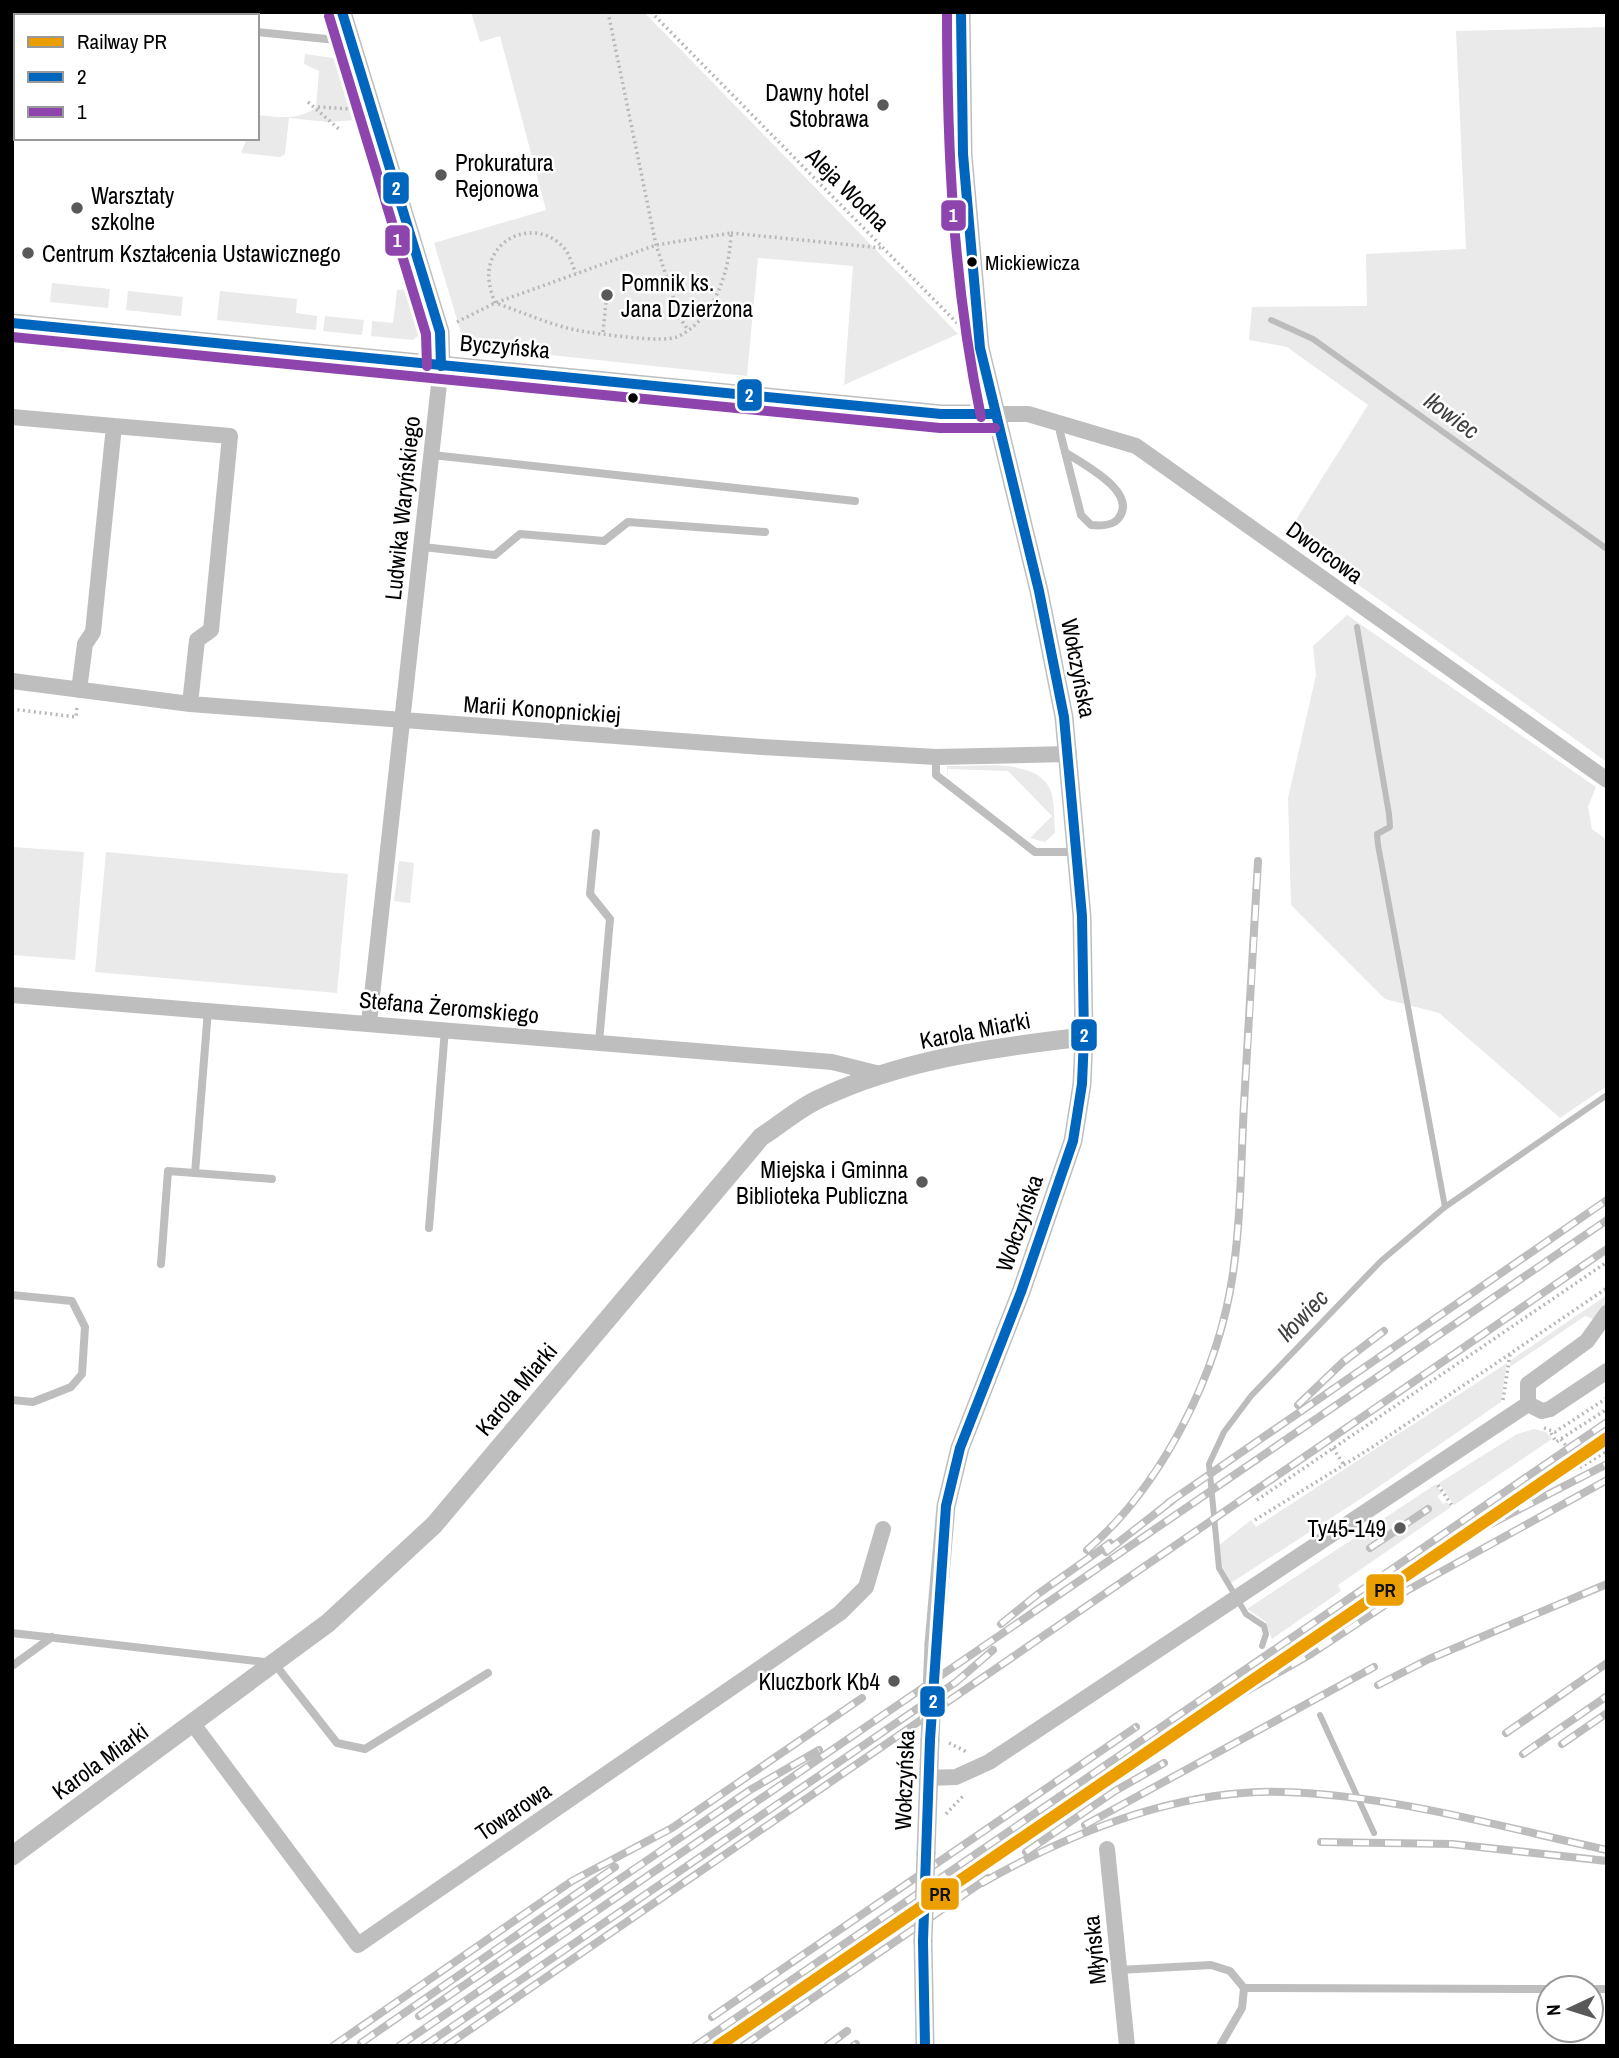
<svg xmlns="http://www.w3.org/2000/svg" width="1619" height="2058" font-family="'Archivo Narrow',sans-serif">
<style>
.green{fill:#eaeaea}
.lines{fill:none;stroke-linecap:round;stroke-linejoin:round}
.stream{stroke:#bcbcbc;stroke-width:6}
.path{stroke:#b8b8b8;stroke-width:3.5;stroke-dasharray:2 3.5;stroke-linecap:butt}
.service{stroke:#bebebe;stroke-width:8}
.minor{stroke:#bebebe;stroke-width:16}
.tertiary{stroke:#bebebe;stroke-width:19}
.rail-casing{stroke:#bdbdbd;stroke-width:8}
.rail{stroke:#fff;stroke-width:5;stroke-dasharray:16;stroke-linecap:butt}
.tertiary-bridge{stroke:#bebebe;stroke-width:19}
.bus-1-casing{stroke:#fff;stroke-width:16}
.bus-2-casing{stroke:#fff;stroke-width:16}
.bus-1{stroke:#0065bd;stroke-width:10}
.bus-2{stroke:#8e44ad;stroke-width:10}
.rail-1-casing{stroke:#fff;stroke-width:18}
.rail-1{stroke:#eb9e00;stroke-width:12}
.poi-dot{fill:#595959;stroke:#fff;stroke-width:2.5}
.bus-dot{fill:#000;stroke:#fff;stroke-width:2.5}
.labels{text-anchor:middle;dominant-baseline:central;stroke-width:5;stroke-linejoin:round;paint-order:stroke}
.bus-label{font-size:21px;fill:#000;stroke:#fff;text-anchor:start}
.poi-label{font-size:23px;fill:#000;stroke:#fff;text-anchor:end}
.street-label{font-size:23px;fill:#000;stroke:#fff}
.water-label{font-size:24px;font-style:italic;fill:#404040;stroke:#fff}
.line-badge{stroke:#fff;stroke-width:2.5}
.badge-label{font-size:19px;text-anchor:middle;font-weight:bold;fill:#fff}
.pale-badge-label{font-size:19px;text-anchor:middle;font-weight:bold;fill:#111}
</style>
<rect width="100%" height="100%" fill="#fff"/>
<path class="green" d="M 471,12 L 644,12 L 958,334 L 844,385 L 853,266 L 758,258 L 747,376 L 465,346 L 434,243 L 546,210 L 500,36 L 480,42 Z
M 1607,27 L 1607,762 L 1287,534 L 1368,405 L 1287,347 L 1249,340 L 1252,307 L 1367,306 L 1366,254 L 1466,249 L 1456,31 Z
M 305,54 L 340,59 L 360,120 L 327,122 L 289,118 L 285,154 L 280,157 L 241,153 L 247,138 L 257,138 L 257,115 C 278,117 299,121 316,107 L 319,71 L 304,64 Z
M 52,283 L 110,289 L 108,308 L 50,302 Z
M 407,289 L 421,334 L 413,340 L 371,336 L 372,321 L 393,323 L 397,290 Z
M 128,291 L 183,297 L 181,316 L 126,310 Z
M 220,291 L 297,299 L 296,313 L 317,316 L 316,330 L 217,320 Z
M 325,316 L 364,320 L 362,335 L 323,331 Z
M 1347,615 L 1596,787 L 1588,807 L 1592,829 L 1607,840 L 1607,1086 L 1560,1118 L 1439,1013 L 1385,999 L 1291,905 L 1288,798 L 1316,675 L 1313,646 Z
M 947,766 C 976,767 1035,757 1050,789 C 1055,801 1054,820 1055,833 L 1045,842 L 1030,838 L 1052,816 L 1008,771 L 948,769 L 947,776 Z
M 13,847 L 84,852 L 75,960 L 12,955 Z
M 106,852 L 348,874 L 337,993 L 95,972 Z
M 399,861 L 414,863 L 410,903 L 394,901 Z
M 1607,1295 L 1607,1306 L 1593,1319 L 1585,1316 L 1510,1367 L 1511,1360 Z
M 1507,1363 L 1501,1402 L 1371,1492 L 1231,1583 L 1219,1560 L 1218,1546 L 1251,1520 L 1256,1527 Z
M 1534,1429 L 1546,1432 L 1552,1439 L 1454,1505 L 1439,1483 L 1517,1434 Z
M 1436,1484 L 1442,1493 L 1437,1496 L 1443,1504 L 1447,1502 L 1451,1507 L 1338,1585 L 1341,1591 L 1272,1639 L 1265,1621 L 1247,1609 Z"/>
<g class="lines">
<path class="stream" d="M 1271,320 L 1313,339 L 1607,549
M 1357,627 L 1389,814 L 1390,827 L 1377,834 L 1378,845 L 1445,1207
M 1262,1646 L 1266,1634 L 1264,1626 L 1246,1614 L 1219,1568 L 1209,1464 L 1224,1432 L 1251,1396 L 1381,1261 L 1445,1207 L 1607,1095
M 1320,1715 L 1374,1833"/>
<path class="path" d="M 608,12 L 656,245 L 680,318 L 688,330
M 651,12 L 959,325
M 308,102 L 340,130
M 318,107 L 352,109
M 731,233 L 882,248
M 495,303 C 491,293 488,281 489,270 C 494,233 540,220 564,248 C 570,255 572,265 576,273
M 457,322 L 495,303 L 656,245 L 731,233 C 730,271 714,320 677,337 C 664,343 598,334 581,331 C 552,326 523,312 495,303
M 603,332 L 606,302
M 12,709 L 76,717 L 77,707
M 1503,1400 L 1510,1354
M 1544,1428 L 1555,1432 L 1607,1398
M 1551,1433 L 1556,1442 L 1607,1409
M 1561,1439 L 1581,1467 L 1607,1451
M 1333,1448 L 1344,1465
M 1438,1485 L 1453,1507
M 1257,1500 L 1607,1262
M 1255,1520 L 1371,1448 L 1607,1288
M 949,1743 L 967,1752
M 946,1814 L 965,1794"/>
<path class="service" d="M 159,12 L 162,16
M 257,32 L 336,40 L 348,38
M 1062,423 L 1060,432 L 1081,515 L 1091,525 C 1100,526 1112,526 1118,519 C 1140,492 1082,464 1065,452
M 432,455 L 855,501
M 423,547 L 495,555 L 520,534 L 604,541 L 628,522 L 765,532
M 936,757 L 936,775 L 1035,852 L 1077,852
M 596,833 L 590,894 L 610,919 L 599,1042
M 195,1173 L 272,1179
M 429,1228 L 445,1029
M 161,1264 L 168,1171 L 195,1173 L 208,1010
M 12,1295 L 72,1301 L 85,1327 L 82,1374 L 71,1387 L 33,1402 L 12,1400
M 12,1633 L 274,1663 L 337,1743 L 365,1749 L 488,1673
M 12,1666 L 52,1637
M 1119,1970 L 1211,1965 L 1230,1971 L 1244,1988 L 1242,2008 L 1220,2046
M 1244,1988 L 1549,1989
M 1591,1989 L 1607,1989"/>
<path class="minor" d="M 995,414 L 1028,414 L 1136,446 L 1607,780
M 12,417 L 114,426
M 12,681 L 190,704 L 762,747 L 936,757 L 1069,754
M 79,690 L 85,644 L 93,632 L 114,426 L 230,436 L 211,630 L 197,640 L 190,704
M 12,995 L 832,1062 L 880,1074
M 369,1023 L 441,366
M 1607,1313 L 1587,1341 L 1528,1384 L 1528,1404 L 1542,1411 L 1550,1409 L 1607,1371
M 193,1724 L 358,1945 L 840,1613 L 866,1587 L 883,1529
M 929,1778 L 956,1777 L 989,1762 L 1528,1404
M 1107,1849 L 1127,2046"/>
<path class="tertiary" d="M 342,12 L 440,332 L 441,366
M 12,323 L 941,414 L 995,414
M 934,1644 L 946,1506 L 960,1448 L 1021,1292 L 1073,1141 L 1082,1084 L 1084,1037 L 1082,916 L 1064,717 L 1039,591 L 980,348 L 963,154 L 961,12
M 926,1853 L 930,1740
M 12,1856 L 328,1623 L 434,1525 L 761,1137 C 780,1125 799,1108 819,1099 C 900,1060 995,1047 1084,1037
M 923,1941 L 925,2046"/>
<defs>
<path id="rail" d="M 1298,1405 L 1343,1362 L 1384,1331
M 1168,1503 L 1607,1200
M 1370,1548 L 1428,1509
M 1087,1550 C 1163,1485 1219,1372 1233,1273 C 1241,1218 1241,1160 1244,1104 C 1249,1023 1254,942 1258,861
M 1106,1552 L 1174,1499
M 1408,1574 L 1483,1528 L 1607,1464
M 1001,1624 L 1038,1594 L 1110,1543
M 1378,1685 L 1429,1659 L 1607,1584
M 1180,1729 L 1311,1654 L 1408,1590 L 1607,1480
M 1506,1733 L 1607,1663
M 1562,1744 L 1607,1713
M 1523,1754 L 1607,1696
M 1085,1825 L 1374,1667
M 1321,1842 L 1452,1844 L 1607,1861
M 1026,1852 L 1115,1791 L 1164,1763
M 982,1883 C 1072,1832 1178,1789 1283,1792 C 1392,1795 1501,1827 1607,1850
M 791,2003 L 828,1970
M 419,2016 L 750,1790 L 819,1750
M 712,2017 L 1136,1727
M 361,2043 L 615,1867
M 333,2046 L 572,1881 L 672,1828 L 862,1698
M 399,2046 L 1607,1220
M 424,2046 L 956,1682 L 993,1650
M 446,2046 L 1607,1249
M 695,2046 L 1607,1422
M 743,2046 L 988,1878
M 827,2046 L 847,2031
M 853,2046 L 856,2044"/>
</defs>
<use href="#rail" class="rail-casing"/>
<use href="#rail" class="rail"/>
<path class="tertiary-bridge" d="M 930,1740 L 934,1644
M 923,1941 L 926,1853"/>
<defs>
<path id="bus-1" d="M 342,12 L 440,332 L 441,366
M 12,323 L 941,414 L 995,414
M 925,2046 L 923,1941 L 930,1740 L 946,1506 L 960,1448 L 1021,1292 L 1073,1141 L 1082,1084 L 1084,1037 L 1082,916 L 1064,717 L 1039,591 L 980,348 L 963,154 L 961,12"/>
<path id="bus-2" d="M 947,12 C 947,149 953,283 981,417
M 329,16 L 426,334 L 427,366
M 12,337 L 940,428 L 995,428"/>
</defs>
<use href="#bus-1" class="bus-1-casing"/>
<use href="#bus-2" class="bus-2-casing"/>
<use href="#bus-1" class="bus-1"/>
<use href="#bus-2" class="bus-2"/>
<defs>
<path id="rail-1" d="M 718,2046 L 1607,1438"/>
</defs>
<use href="#rail-1" class="rail-1-casing"/>
<use href="#rail-1" class="rail-1"/>
</g>
<g class="poi-dot">
<circle cx="883" cy="105" r="7"/>
<circle cx="441" cy="175" r="7"/>
<circle cx="77" cy="208" r="7"/>
<circle cx="28" cy="253" r="7"/>
<circle cx="607" cy="295" r="7"/>
<circle cx="922" cy="1182" r="7"/>
<circle cx="1400" cy="1528" r="7"/>
<circle cx="894" cy="1681" r="7"/>
</g>
<g class="bus-dot">
<circle cx="972" cy="262" r="6"/>
<circle cx="633" cy="398" r="6"/>
</g>
<g class="labels">
<g class="bus-label">
<text x="985" y="262">Mickiewicza</text>
</g>
<g class="poi-label">
<text x="869" y="92">Dawny hotel<tspan x="869" dy="26">Stobrawa</tspan></text>
<text x="455" y="162" text-anchor="start">Prokuratura<tspan x="455" dy="26">Rejonowa</tspan></text>
<text x="91" y="195" text-anchor="start">Warsztaty<tspan x="91" dy="26">szkolne</tspan></text>
<text x="42" y="253" text-anchor="start">Centrum Kształcenia Ustawicznego</text>
<text x="621" y="282" text-anchor="start">Pomnik ks.<tspan x="621" dy="26">Jana Dzierżona</tspan></text>
<text x="908" y="1169">Miejska i Gminna<tspan x="908" dy="26">Biblioteka Publiczna</tspan></text>
<text x="1386" y="1528">Ty45-149</text>
<text x="880" y="1681">Kluczbork Kb4</text>
</g>
<g class="street-label">
<text transform="translate(848 189) rotate(45)">Aleja Wodna</text>
<text transform="translate(505 346) rotate(5)">Byczyńska</text>
<text transform="translate(402 508) rotate(-84)">Ludwika Waryńskiego</text>
<text transform="translate(1325 552) rotate(36)">Dworcowa</text>
<text transform="translate(1079 668) rotate(79)">Wołczyńska</text>
<text transform="translate(542 709) rotate(4)">Marii Konopnickiej</text>
<text transform="translate(449 1007) rotate(5)">Stefana Żeromskiego</text>
<text transform="translate(975 1030) rotate(-11)">Karola Miarki</text>
<text transform="translate(1019 1223) rotate(-71)">Wołczyńska</text>
<text transform="translate(516 1389) rotate(-50)">Karola Miarki</text>
<text transform="translate(100 1761) rotate(-36)">Karola Miarki</text>
<text transform="translate(904 1780) rotate(-88)">Wołczyńska</text>
<text transform="translate(513 1811) rotate(-34)">Towarowa</text>
<text transform="translate(1094 1950) rotate(-96)">Młyńska</text>
</g>
<g class="water-label">
<text transform="translate(1452 415) rotate(36)">Iłowiec</text>
<text transform="translate(1302 1315) rotate(-46)">Iłowiec</text>
</g>
</g>
<g class="line-badge">
<rect x="382" y="171" width="28" height="34" rx="7" fill="#0065bd"/>
<rect x="940" y="199" width="27" height="33" rx="7" fill="#8e44ad"/>
<rect x="384" y="224" width="27" height="33" rx="7" fill="#8e44ad"/>
<rect x="736" y="378" width="27" height="34" rx="7" fill="#0065bd"/>
<rect x="1070" y="1018" width="28" height="34" rx="7" fill="#0065bd"/>
<rect x="1365" y="1573" width="40" height="34" rx="7" fill="#eb9e00"/>
<rect x="919" y="1685" width="27" height="33" rx="7" fill="#0065bd"/>
<rect x="920" y="1877" width="40" height="34" rx="7" fill="#eb9e00"/>
</g>
<g class="badge-label">
<text x="396" y="195">2</text>
<text x="953" y="222">1</text>
<text x="397" y="247">1</text>
<text x="749" y="402">2</text>
<text x="1084" y="1042">2</text>
<text x="933" y="1708">2</text>
</g>
<g class="pale-badge-label">
<text x="1385" y="1597">PR</text>
<text x="940" y="1901">PR</text>
</g>
<rect width="1619" height="2058" fill="none" stroke="#000000" stroke-width="28"/>
<rect x="14" y="14" width="245" height="126" fill="#ffffff" stroke="#999999" stroke-width="2"/>
<rect x="28" y="37" width="35" height="10" fill="#eb9e00" stroke="#999999" stroke-width="2"/>
<text x="77" y="49" font-size="21" fill="#000000">Railway PR</text>
<rect x="28" y="72" width="35" height="10" fill="#0065bd" stroke="#999999" stroke-width="2"/>
<text x="77" y="84" font-size="21" fill="#000000">2</text>
<rect x="28" y="107" width="35" height="10" fill="#8e44ad" stroke="#999999" stroke-width="2"/>
<text x="77" y="119" font-size="21" fill="#000000">1</text>
<g transform="translate(1570 2009) rotate(266)"><circle r="33" fill="#ffffff" stroke="#999999" stroke-width="2"/>
<path d="M0-5L12 26L0 18L-12 26Z" fill="#595959"/>
<text y="-10" font-size="19" font-weight="bold" text-anchor="middle" fill="#000000">N</text>
</g>
</svg>
